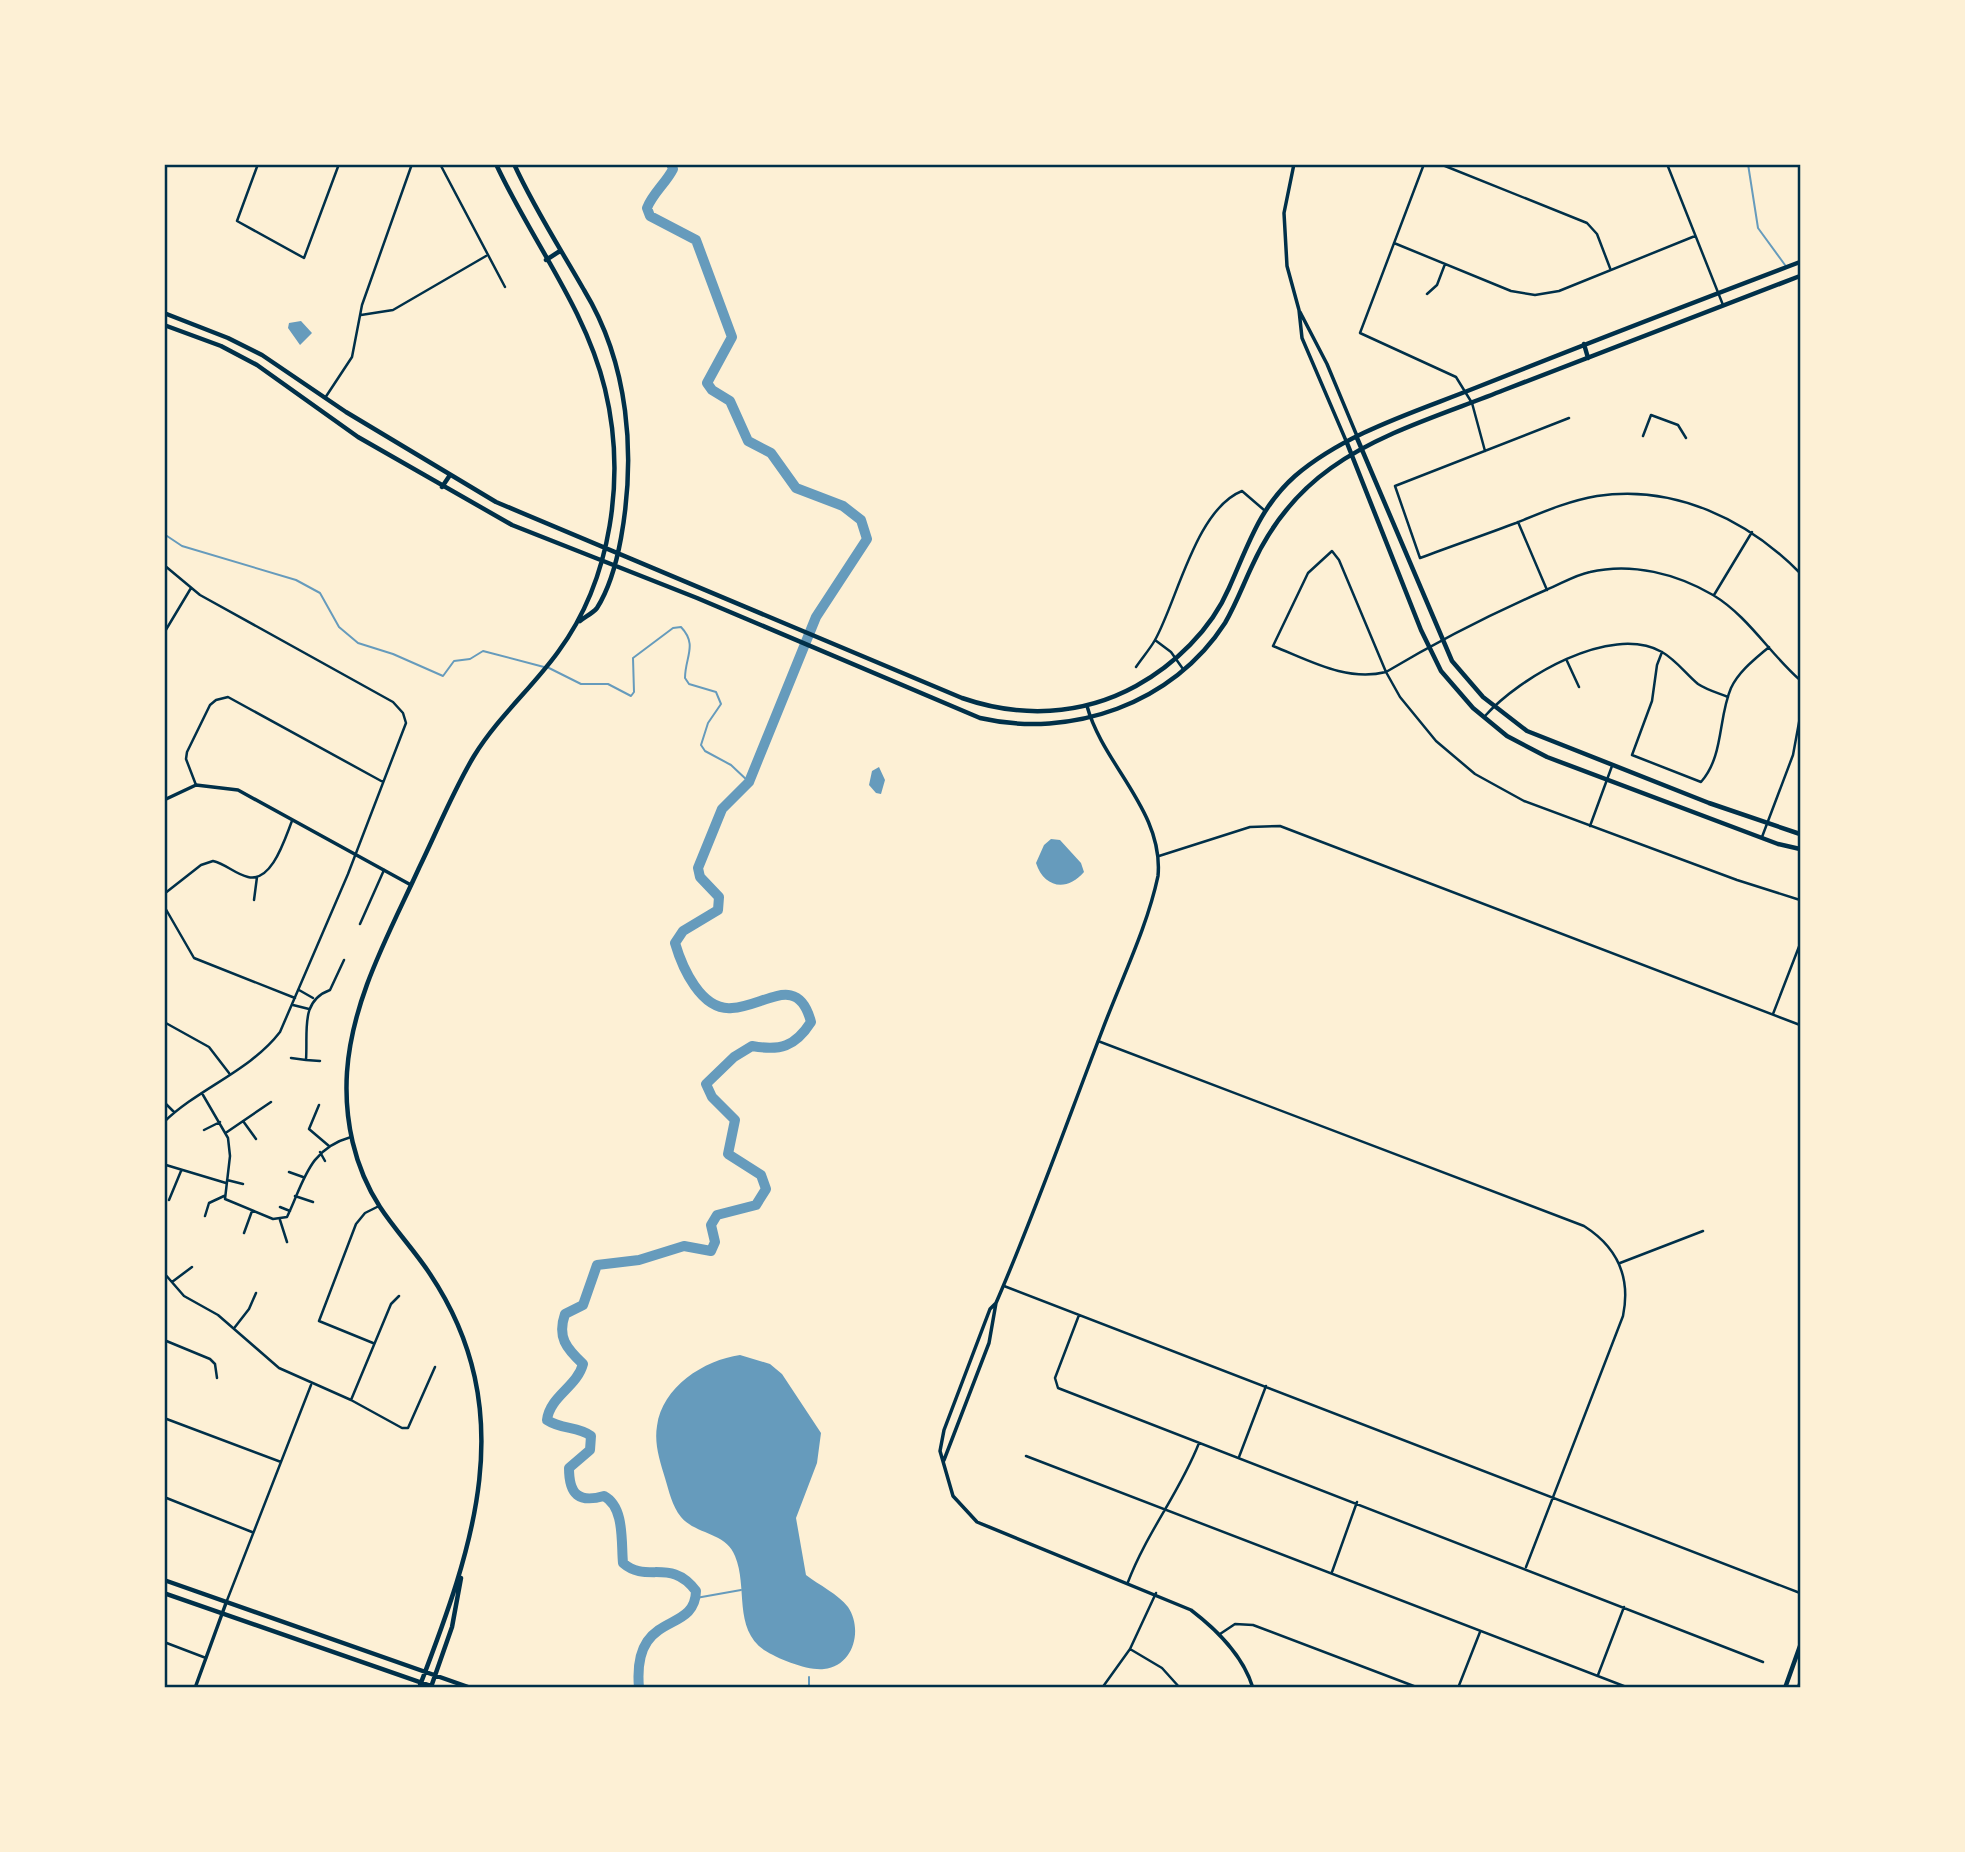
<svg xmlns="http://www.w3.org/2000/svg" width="1965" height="1852" font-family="Karla,sans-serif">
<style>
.water{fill:#669bbc}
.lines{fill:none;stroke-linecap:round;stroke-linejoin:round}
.stream{stroke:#669bbc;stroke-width:2}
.river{stroke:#669bbc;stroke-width:10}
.minor{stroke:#003049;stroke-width:2.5}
.tertiary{stroke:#003049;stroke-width:3.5}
.secondary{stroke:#003049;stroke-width:4.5}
.neatline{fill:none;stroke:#003049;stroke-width:2.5}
</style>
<rect width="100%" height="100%" fill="#fdf0d5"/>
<path class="water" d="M 301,321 L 312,333 L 300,345 L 288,328 L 289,323 Z
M 879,767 L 885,780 L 881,794 L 876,793 L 869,785 L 872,771 Z
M 1051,839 L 1060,840 L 1081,863 L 1084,872 C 1067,892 1044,888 1036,863 L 1044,845 Z
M 740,1355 L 770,1364 L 782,1374 L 821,1433 L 817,1463 L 796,1518 L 806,1575 C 819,1585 838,1594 848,1607 C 863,1629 854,1666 824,1669 C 808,1671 778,1659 764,1650 C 733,1628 748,1587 735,1556 C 726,1532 696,1535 681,1517 C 672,1506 669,1491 665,1478 C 660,1461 654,1444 657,1426 C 662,1387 704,1360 740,1355 Z"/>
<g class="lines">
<path class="stream" d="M 1748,164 L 1758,228 L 1785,265
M 164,534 L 182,546 L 296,580 L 320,593 L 339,627 L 358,643 L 393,654 L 443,676 L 454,661 L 470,659 L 483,651 L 544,667
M 549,668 L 581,684 L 608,684 L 631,696 L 634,692 L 633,658 L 673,628 L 681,627 C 698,645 685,657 685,678 L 689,684 L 716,692 L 721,704 L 708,723 L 701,745 L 705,751 L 731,765 L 749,782
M 696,1598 L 741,1590
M 809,1677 L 809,1688"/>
<path class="river" d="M 639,1688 C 632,1608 695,1636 696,1591 C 671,1557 647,1584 623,1563 C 621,1543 625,1507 604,1496 C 579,1503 569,1495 569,1468 L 590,1450 L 591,1436 C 578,1426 562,1430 547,1420 C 550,1396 577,1387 583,1364 C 566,1348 557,1337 565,1314 L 583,1305 L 597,1265 L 639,1260 L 684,1246 L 711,1251 L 715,1242 L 711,1225 L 717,1215 L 756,1205 L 766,1189 L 761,1175 L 728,1154 L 735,1120 L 712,1097 L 706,1084 L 734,1057 L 752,1046 C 780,1051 795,1047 811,1022 C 798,972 765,1006 732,1008 C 701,1011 682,967 675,943 L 683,931 L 718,910 L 719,897 L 700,877 L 698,868 L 722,809 L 749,782 L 816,617 L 867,539 L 861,520 L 843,506 L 796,488 L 771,453 L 748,441 L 730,401 L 712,390 L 707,383 L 732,337 L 696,240 L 650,216 L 647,208 C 653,193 666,183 673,169 L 671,164"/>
<path class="minor" d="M 258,164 L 237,221 L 304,258 L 339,164
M 440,164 L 505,287
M 1424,164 L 1360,333 L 1456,377 L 1472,403 L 1485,451
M 1440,164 L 1587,223 L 1597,234 L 1610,268
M 1667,164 L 1723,305
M 1394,243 L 1511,291 L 1535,295 L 1559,291 L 1695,236
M 1427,294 L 1437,285 L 1445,264
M 361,315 L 393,310 L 486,256
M 325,398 L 352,357 L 362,305 L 412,164
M 1569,418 L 1395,486 L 1420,558 C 1452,546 1484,535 1516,523 C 1543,512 1568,501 1597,496 C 1674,484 1748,520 1800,573
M 1643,436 L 1651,415 L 1678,425 L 1686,438
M 1518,522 L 1547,590
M 164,565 L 200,595 L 393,702 L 403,713 L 406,723 L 348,874 L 280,1032 C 250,1071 199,1088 164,1122
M 1714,595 L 1752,532
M 164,633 L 191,588
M 1155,640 L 1171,652 L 1183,669
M 1662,652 L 1657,665 L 1652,701 L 1632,755 L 1701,782 C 1724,756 1718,718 1731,688 C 1739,671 1755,659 1769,647
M 1567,661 L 1579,687
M 1136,667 C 1142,658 1150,649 1155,640 C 1177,601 1196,509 1242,491 L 1264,510
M 1800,680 C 1770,654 1748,616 1713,595 C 1677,574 1632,562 1590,572 C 1575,575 1561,584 1546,590 C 1491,614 1438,641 1386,672 C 1346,682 1309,660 1273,646 L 1308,573 L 1332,551 L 1339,560 L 1386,672 L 1400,697 L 1436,741 L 1475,774 L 1524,801 L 1737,880 L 1800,900
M 1485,716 C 1519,678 1610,623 1662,652 C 1676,660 1686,674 1698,684 C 1707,690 1718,693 1728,697
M 196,785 L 186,759 L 187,752 L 210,705 L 216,700 L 228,697 L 383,782
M 1590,826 L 1612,766
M 1762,837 L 1793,755 L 1800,717
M 1159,856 L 1250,827 L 1280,826 L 1800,1025
M 164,894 L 201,865 L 213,861 C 226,864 235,874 248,877 C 272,883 285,838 292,821
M 254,900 L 257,877
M 164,906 L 194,958 L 295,998
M 360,924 L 384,870
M 299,990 L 313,998
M 293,1005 L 309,1009
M 1773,1014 L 1800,944
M 164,1022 L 209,1047 L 229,1073
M 1098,1041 L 1584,1226 C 1617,1247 1631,1277 1623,1316 L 1526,1567
M 291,1058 L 306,1060 C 308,1030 300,1001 330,990 L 344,960
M 306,1060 L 320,1061
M 203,1095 L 228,1138 L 230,1156 L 225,1199 L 273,1219 L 287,1217 C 304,1182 308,1149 351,1137
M 164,1102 L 174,1112
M 319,1105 L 309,1129 L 329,1146
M 243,1121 L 256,1139
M 204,1130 L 220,1122
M 227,1132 L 271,1102
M 320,1152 L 325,1161
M 166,1165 L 226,1183
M 289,1172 L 303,1177
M 227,1180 L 243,1184
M 295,1196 L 313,1202
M 169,1200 L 181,1171
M 280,1207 L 290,1211
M 205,1216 L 209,1203 L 224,1196
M 280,1220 L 287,1242
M 244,1233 L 252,1211
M 1620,1263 L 1703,1231
M 164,1273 L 184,1296 L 218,1315 L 279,1368 L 351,1400 L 402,1428 L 408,1428 L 435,1367
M 172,1282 L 192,1267
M 1004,1286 L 1800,1593
M 1079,1315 L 1055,1378 L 1058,1388 L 1763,1662
M 235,1327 L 249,1309 L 256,1293
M 164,1340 L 210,1359 L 215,1364 L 217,1378
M 373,1343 L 319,1321 L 356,1224 L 365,1213 L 379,1206
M 351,1400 L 391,1304 L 399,1296
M 164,1418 L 281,1462
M 1026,1456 L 1629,1688
M 1239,1457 L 1266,1386
M 164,1497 L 252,1532
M 1332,1572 L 1357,1502
M 1128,1582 C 1147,1532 1180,1492 1199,1443
M 226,1603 L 311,1385
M 1220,1634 L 1235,1624 L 1253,1625 L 1419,1688
M 164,1642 L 206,1658
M 1130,1649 L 1162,1668 L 1180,1688
M 1598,1675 L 1624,1607
M 1102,1688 L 1130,1649 L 1156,1593
M 1458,1688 L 1480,1632"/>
<path class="tertiary" d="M 1294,164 L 1284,213 L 1287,266 L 1299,310 L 1302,338 L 1347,443
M 1300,312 L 1327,364 L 1357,436
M 1087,706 C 1103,765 1164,811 1158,876 C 1147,928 1121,980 1102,1031 C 1067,1122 1035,1213 996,1303 L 990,1309 L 944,1430 L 940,1451 L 953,1496 L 977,1522 L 1191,1610 C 1217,1630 1243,1655 1253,1688
M 164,800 L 196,785 L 238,790 L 411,885
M 944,1460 L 989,1343 L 996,1303
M 195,1688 L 226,1603"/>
<path class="secondary" d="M 514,164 C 534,208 560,248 584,290 C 629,364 636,455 621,538 C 617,560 609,589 597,608 C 593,613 585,617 580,621
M 546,260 L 560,251
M 164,313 L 228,338 L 262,355 L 346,412 L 496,502 L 962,698 C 1020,718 1081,716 1136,686 C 1174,665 1211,630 1229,588 C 1248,546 1259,508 1295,476 C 1345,433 1415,412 1475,388 C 1583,345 1692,303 1800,262
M 164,325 L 221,346 L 257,365 L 358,437 L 512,525 L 697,598 L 980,718 C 1071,739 1173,704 1225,623 C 1236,604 1243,585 1252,566 C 1270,526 1296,493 1331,468 C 1381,432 1447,413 1504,390 C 1603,352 1702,314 1800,276
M 1584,344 L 1588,358
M 1357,438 L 1452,661 L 1483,697 L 1527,731 L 1709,803 L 1800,834
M 1347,443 L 1421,630 L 1441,671 L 1473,708 L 1507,736 L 1547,757 L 1778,844 L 1800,849
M 442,487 L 450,475
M 164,1580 L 471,1688
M 164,1593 L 437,1688
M 431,1687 L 452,1627 L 461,1578
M 419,1688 C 473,1547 522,1412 430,1274 C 415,1251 395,1230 380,1207 C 354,1167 344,1119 347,1072 C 352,999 389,934 419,868 C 437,831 453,791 474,756 C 498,717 532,688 558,652 C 612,579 626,476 605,389 C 585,307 531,240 496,164
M 1785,1688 L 1800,1646
M 1799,1688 L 1800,1684"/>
</g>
<rect width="1965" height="1852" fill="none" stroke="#fdf0d5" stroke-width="332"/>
<rect x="166" y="166" width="1633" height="1520" class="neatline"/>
</svg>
